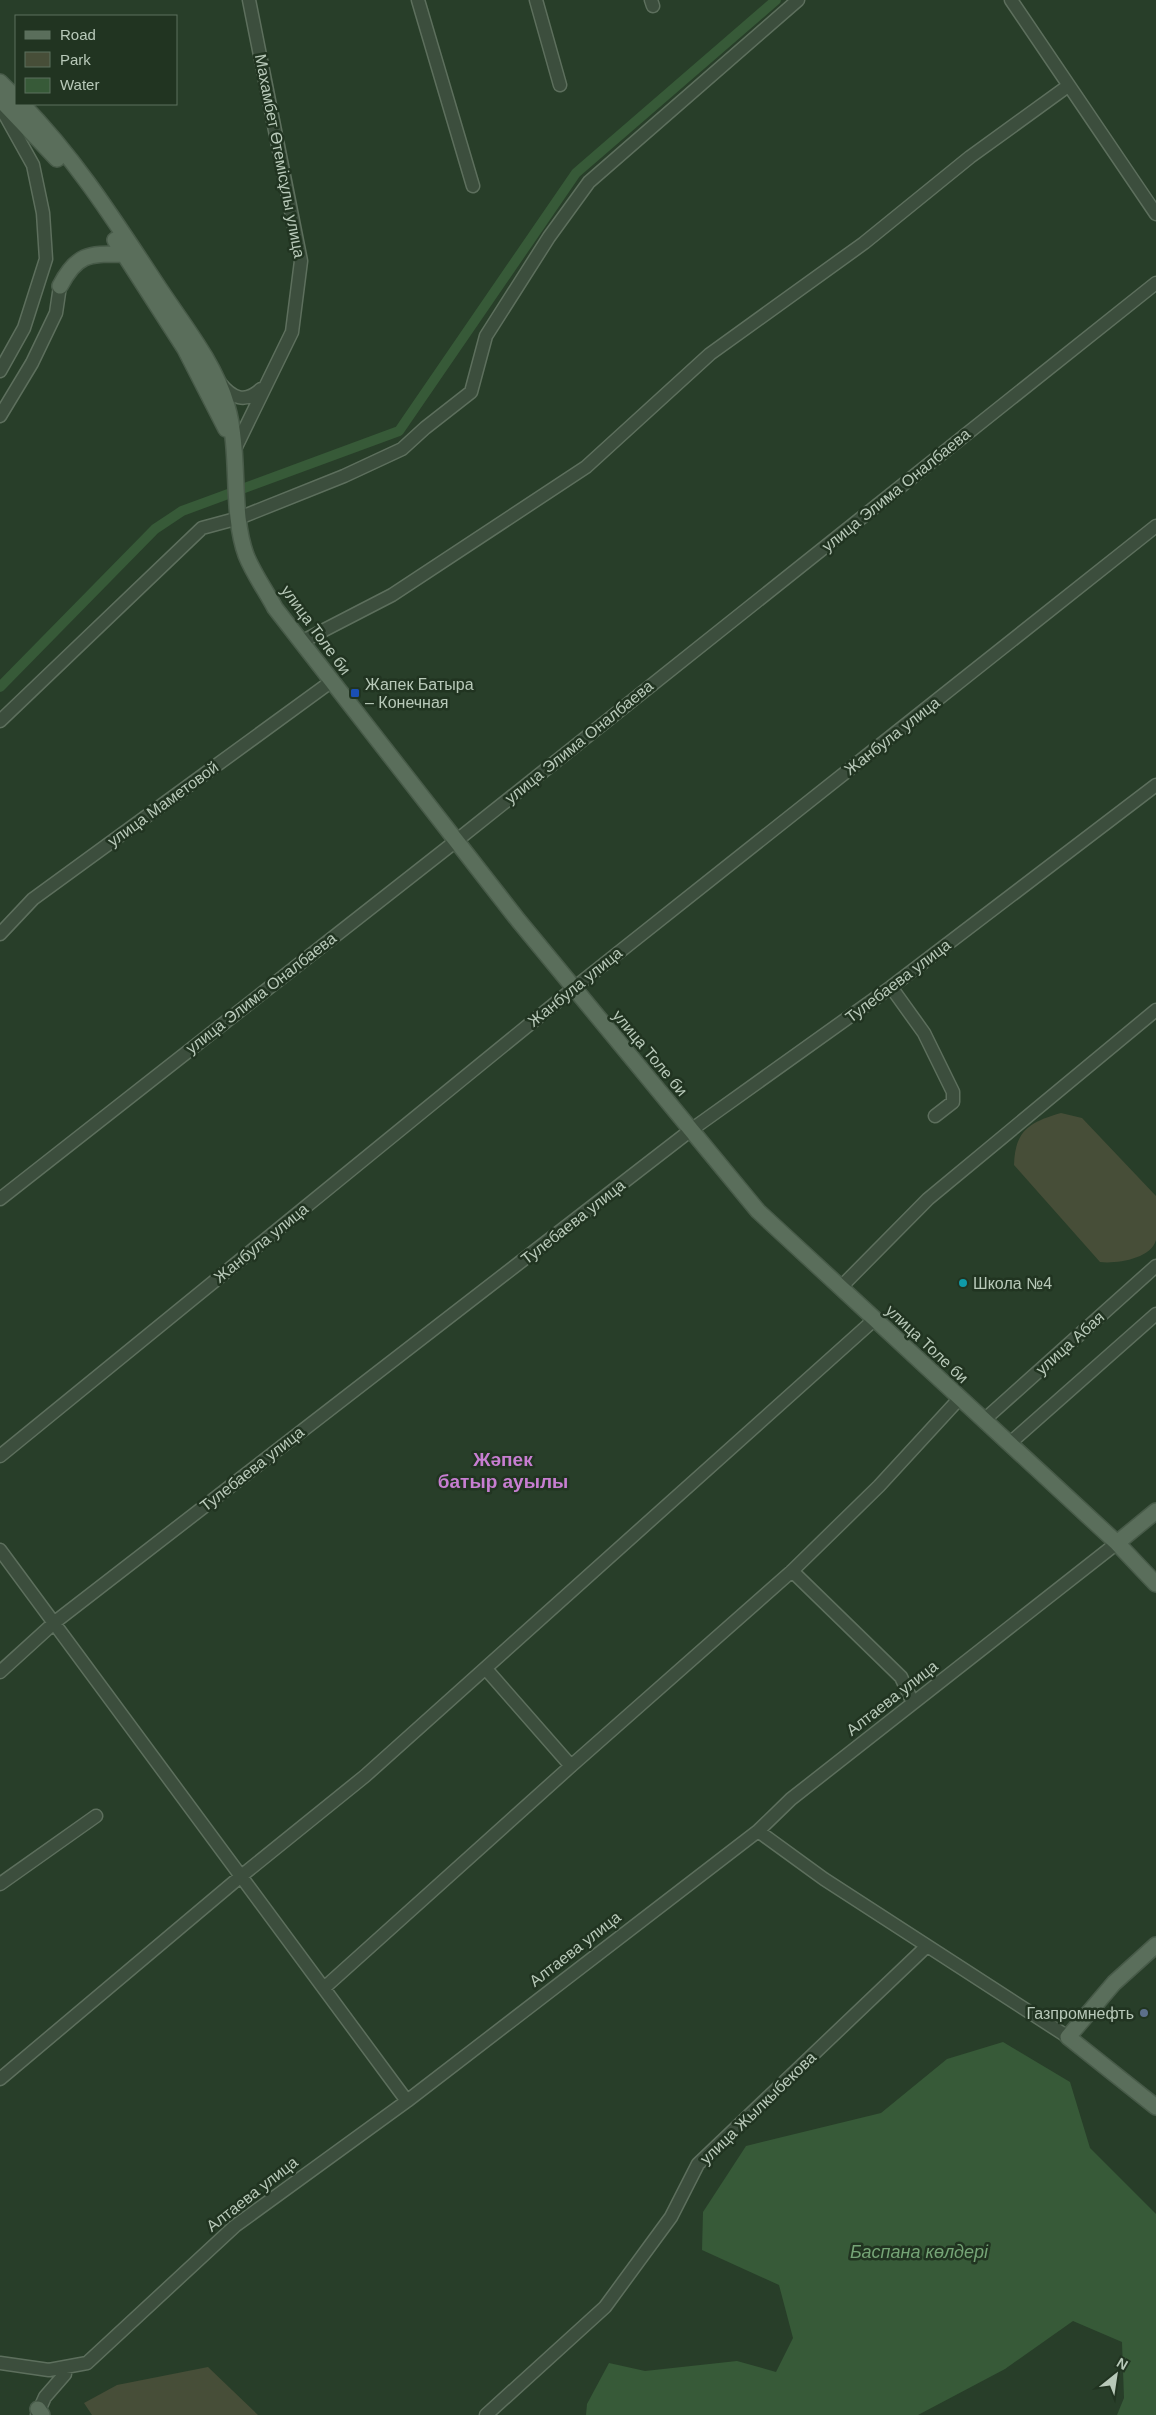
<svg xmlns="http://www.w3.org/2000/svg" width="1156" height="2415" font-family="Helvetica,sans-serif">
<style>
.green{fill:#474e38}
.water{fill:#375a38}
.lines{fill:none;stroke-linecap:round;stroke-linejoin:round}
.canal{stroke:#375a38;stroke-width:10}
.minor-casing{stroke:#5d6f5d;stroke-width:15}
.major-casing{stroke:#485b49;stroke-width:18}
.minor{stroke:#3c4e3d;stroke-width:12}
.major{stroke:#5a6e5b;stroke-width:15}
.transit-dot{fill:#1a4fb4;stroke:#213421;stroke-width:2}
.culture-dot{fill:#0f9aa8;stroke:#213421;stroke-width:2}
.service-dot{fill:#5c6f8a;stroke:#213421;stroke-width:2}
.labels{text-anchor:middle;dominant-baseline:central;stroke-width:5;stroke-linejoin:round;paint-order:stroke}
.street-label{font-size:16px;fill:#b8c9b9;stroke:#213421}
.poi-label{font-size:16px;fill:#b8c9b9;stroke:#213421;text-anchor:start}
.water-label{font-size:18px;font-style:italic;fill:#75a476;stroke:#213421}
.quarter-label{font-size:19px;font-weight:bold;fill:#c77ed1;stroke:#213421}
</style>
<rect width="100%" height="100%" fill="#283e29"/>
<path class="green" d="M 1061,1113 L 1082,1118 L 1156,1196 C 1156,1209 1156,1228 1156,1240 C 1151,1259 1116,1264 1100,1262 L 1014,1165 C 1015,1130 1030,1122 1061,1113 Z
M 208,2367 L 258,2415 L 92,2415 L 84,2403 L 117,2385 Z"/>
<path class="water" d="M 1003,2042 L 1070,2082 L 1090,2148 L 1156,2214 L 1156,2415 L 1117,2415 L 1124,2398 L 1122,2342 L 1073,2321 L 1005,2369 L 918,2415 L 586,2415 L 587,2404 L 609,2363 L 645,2371 L 737,2361 L 776,2372 L 793,2338 L 779,2285 L 702,2250 L 703,2212 L 746,2146 L 881,2113 L 947,2059 Z"/>
<g class="lines">
<path class="canal" d="M 0,687 L 155,529 L 182,511 L 399,431 L 576,173 L 776,0"/>
<defs>
<path id="minor" d="M 418,0 L 473,186
M 536,0 L 560,85
M 651,0 L 653,6
M 1011,0 L 1156,214
M 0,106 L 33,165 L 43,213 L 46,259 L 24,328 L 0,371
M 220,383 C 232,398 245,404 261,389
M 0,416 L 32,363 L 56,313 L 60,286
M 235,449 L 292,332 L 301,261 L 249,0
M 301,642 L 392,595 L 586,467 L 710,354 L 864,243 L 970,157 L 1068,86
M 0,721 L 202,528 L 239,518 L 344,476 L 402,449 L 425,428 L 471,392 L 486,336 L 549,237 L 589,182 L 798,0
M 0,934 L 33,899 L 332,681
M 891,987 L 924,1033 L 953,1092 L 953,1102 L 935,1116
M 0,1199 L 456,841 L 1156,283
M 841,1287 L 928,1199 L 1156,1010
M 984,1420 L 1156,1266
M 1010,1443 L 1156,1314
M 0,1456 L 574,988 L 1156,526
M 0,1550 L 407,2101
M 792,1571 L 901,1677 L 913,1703
M 486,1669 L 571,1766
M 0,1672 L 55,1622 L 691,1130 L 891,987 L 1156,785
M 758,1831 L 824,1879 L 1068,2037
M 0,1884 L 96,1816
M 324,1988 L 571,1766 L 792,1571 L 879,1486 L 959,1399
M 0,2079 L 240,1877 L 365,1776 L 875,1319
M 0,2363 L 49,2370 L 87,2363 L 235,2226 L 407,2101 L 758,1831 L 791,1799 L 1117,1543
M 37,2415 L 45,2397 L 65,2374 L 65,2367
M 486,2415 L 605,2307 L 671,2217 L 698,2164 L 927,1946"/>
<path id="major" d="M 0,82 L 16,98
M 0,99 L 57,159
M 22,104 C 77,160 118,226 161,291 C 185,327 215,364 227,406 C 241,453 230,511 246,555 C 253,573 266,591 275,608 L 518,920 L 758,1211 L 1117,1543 L 1156,1584
M 115,240 L 185,349 L 226,429
M 60,286 C 77,253 89,254 124,254
M 1117,1543 L 1156,1511
M 1156,1945 L 1114,1983 L 1068,2037 L 1156,2107
M 38,2409 L 42,2415"/>
</defs>
<use href="#minor" class="minor-casing"/>
<use href="#major" class="major-casing"/>
<use href="#minor" class="minor"/>
<use href="#major" class="major"/>
</g>
<rect class="transit-dot" x="350" y="688" width="10" height="10" rx="2.5"/>
<circle class="culture-dot" cx="963" cy="1283" r="5"/>
<circle class="service-dot" cx="1144" cy="2013" r="5"/>
<g class="labels">
<g class="street-label">
<text transform="translate(280 156) rotate(79)">Махамбет Өтемісұлы улица</text>
<text transform="translate(896 490) rotate(-39)">улица Элима Оналбаева</text>
<text transform="translate(316 630) rotate(54)">улица Толе би</text>
<text transform="translate(892 736) rotate(-38)">Жанбула улица</text>
<text transform="translate(579 742) rotate(-39)">улица Элима Оналбаева</text>
<text transform="translate(163 804) rotate(-36)">улица Маметовой</text>
<text transform="translate(898 981) rotate(-37)">Тулебаева улица</text>
<text transform="translate(575 987) rotate(-39)">Жанбула улица</text>
<text transform="translate(261 993) rotate(-38)">улица Элима Оналбаева</text>
<text transform="translate(650 1053) rotate(50)">улица Толе би</text>
<text transform="translate(573 1222) rotate(-38)">Тулебаева улица</text>
<text transform="translate(261 1243) rotate(-39)">Жанбула улица</text>
<text transform="translate(1070 1343) rotate(-42)">улица Абая</text>
<text transform="translate(927 1344) rotate(43)">улица Толе би</text>
<text transform="translate(252 1469) rotate(-38)">Тулебаева улица</text>
<text transform="translate(892 1698) rotate(-38)">Алтаева улица</text>
<text transform="translate(575 1949) rotate(-38)">Алтаева улица</text>
<text transform="translate(758 2108) rotate(-44)">улица Жылкыбекова</text>
<text transform="translate(252 2194) rotate(-38)">Алтаева улица</text>
</g>
<g class="poi-label">
<text x="365" y="684">Жапек Батыра<tspan x="365" dy="18">– Конечная</tspan></text>
<text x="973" y="1283">Школа №4</text>
<text x="1134" y="2013" text-anchor="end">Газпромнефть</text>
</g>
<g class="water-label">
<text x="919" y="2252">Баспана көлдері</text>
</g>
<g class="quarter-label">
<text x="503" y="1459">Жәпек<tspan x="503" dy="22">батыр ауылы</tspan></text>
</g>
</g>
<rect x="15" y="15" width="162" height="90" fill="#213421" stroke="#5d705e"/>
<rect x="25" y="31" width="25" height="8" fill="#5a6e5b" stroke="#5d705e"/>
<text x="60" y="40" font-size="15" fill="#b8c9b9">Road</text>
<rect x="25" y="52" width="25" height="15" fill="#474e38" stroke="#5d705e"/>
<text x="60" y="65" font-size="15" fill="#b8c9b9">Park</text>
<rect x="25" y="78" width="25" height="15" fill="#375a38" stroke="#5d705e"/>
<text x="60" y="90" font-size="15" fill="#b8c9b9">Water</text>
<g transform="translate(1116 2375) rotate(30)" stroke="#213421" stroke-width="4" paint-order="stroke">
<path d="M0-4L9 19L0 12L-9 19Z" fill="#b8c9b9"/>
<text y="-8" font-size="14" font-weight="bold" text-anchor="middle" fill="#b8c9b9">N</text>
</g>
</svg>
